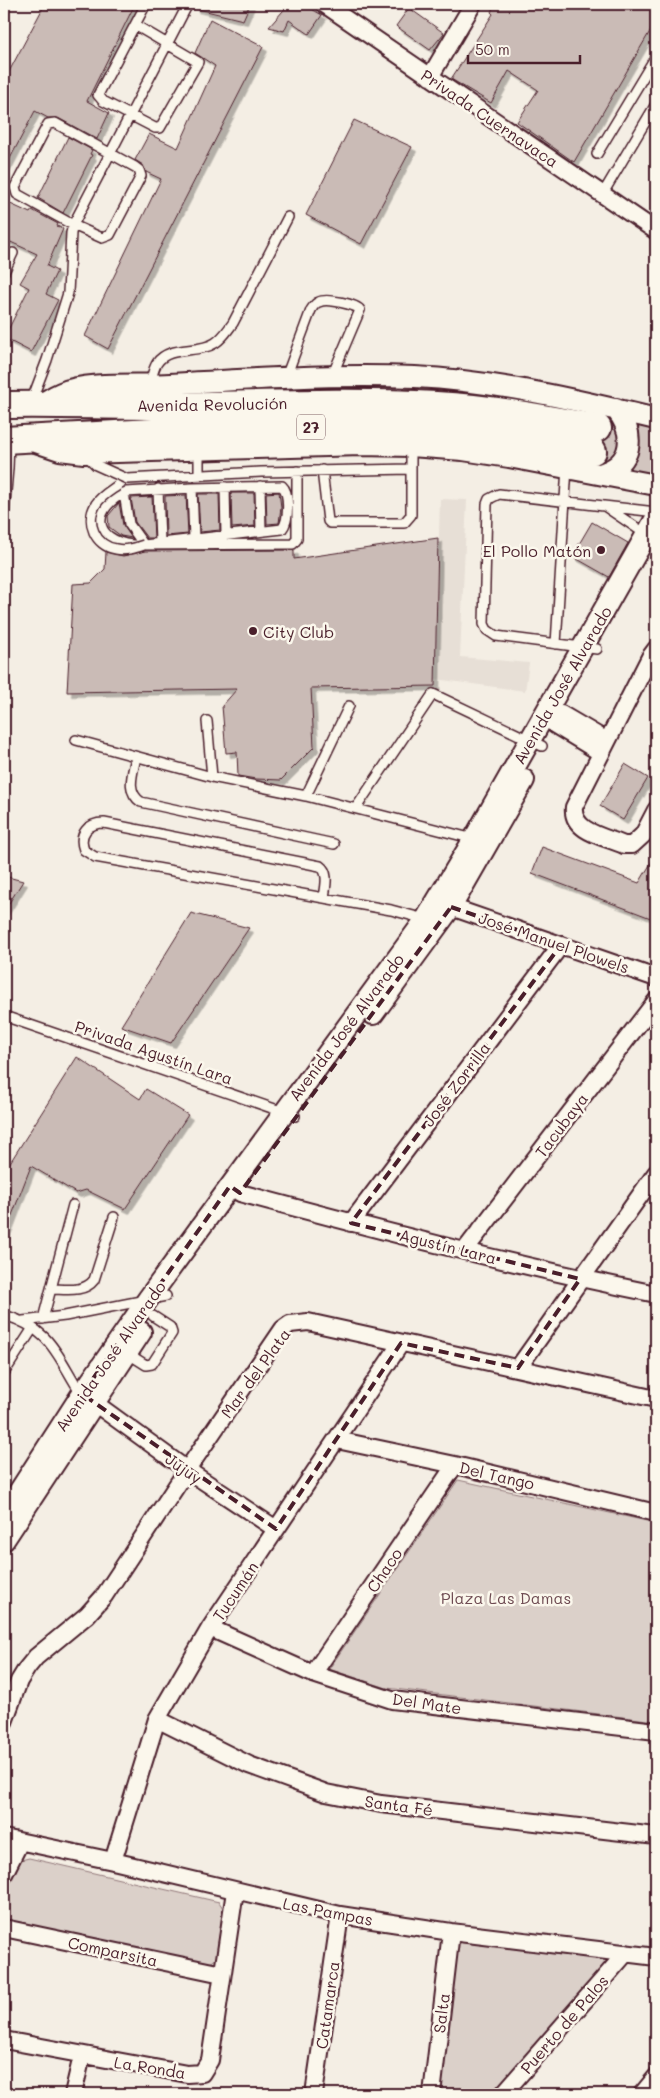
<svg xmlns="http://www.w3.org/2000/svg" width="660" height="2098" font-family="Mali,sans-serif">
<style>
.built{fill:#e7dfd6}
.green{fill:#dbd0c9;stroke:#92787a}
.building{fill:#cabbb6;stroke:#4a1f2b;filter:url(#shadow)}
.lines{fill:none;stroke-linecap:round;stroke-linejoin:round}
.primary-tunnel{stroke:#d2c5bf;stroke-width:26;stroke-dasharray:26 13;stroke-linecap:butt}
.service-casing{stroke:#4a1f2b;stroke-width:12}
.minor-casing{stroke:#4a1f2b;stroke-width:20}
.tertiary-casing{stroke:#4a1f2b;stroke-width:24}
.primary-casing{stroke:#4a1f2b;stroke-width:30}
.service{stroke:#fbf7ec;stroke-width:9}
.minor{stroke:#fbf7ec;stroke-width:16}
.tertiary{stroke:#fbf7ec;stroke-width:20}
.primary{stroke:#fbf7ec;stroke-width:26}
.service-bridge-casing{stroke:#4a1f2b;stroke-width:12;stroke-linecap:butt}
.service-bridge{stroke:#fbf7ec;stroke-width:9}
.marked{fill:none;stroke:#4a1f2b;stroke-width:4;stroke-dasharray:10 6;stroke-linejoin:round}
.poi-dot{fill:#4a1f2b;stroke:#fbf7ec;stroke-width:2}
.labels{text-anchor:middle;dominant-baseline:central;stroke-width:5;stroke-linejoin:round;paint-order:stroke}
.shield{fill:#fbf7ec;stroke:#7f6065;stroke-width:1}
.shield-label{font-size:15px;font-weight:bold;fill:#4a1f2b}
.street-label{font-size:16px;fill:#4a1f2b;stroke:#fbf7ec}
.poi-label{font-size:16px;fill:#4a1f2b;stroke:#fbf7ec;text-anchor:end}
.park-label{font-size:16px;fill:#6e4b52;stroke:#fbf7ec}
</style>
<defs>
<filter id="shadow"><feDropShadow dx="4.5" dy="4.5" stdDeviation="0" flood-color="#0004"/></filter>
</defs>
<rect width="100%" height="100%" fill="#f4eee4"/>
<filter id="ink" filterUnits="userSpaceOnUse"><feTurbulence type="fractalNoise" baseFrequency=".02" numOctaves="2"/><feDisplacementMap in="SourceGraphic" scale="10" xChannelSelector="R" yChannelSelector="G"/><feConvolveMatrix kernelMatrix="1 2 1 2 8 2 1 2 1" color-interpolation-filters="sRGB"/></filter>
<g filter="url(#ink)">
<path class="built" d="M 440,499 L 467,500 L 460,657 L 529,663 L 525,691 L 435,679 Z"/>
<path class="green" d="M 458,1480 L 656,1523 L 656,1721 L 387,1688 L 329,1669 Z
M 29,1858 L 219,1902 L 223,1908 L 216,1959 L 210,1963 L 4,1919 L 4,1895 L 21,1860 Z
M 451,1932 L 626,1953 L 503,2094 L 431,2094 Z"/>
<path class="building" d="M 45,4 L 135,4 L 87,101 L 109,113 L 97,139 L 58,118 L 48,118 L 35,111 L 4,170 L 4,81 Z
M 195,4 L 250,4 L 243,20 L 194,8 Z
M 289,4 L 303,4 L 322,15 L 309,34 L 289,20 L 284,31 L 269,27 Z
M 495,4 L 656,4 L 656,21 L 574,162 L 517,122 L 538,90 L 509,71 L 491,103 L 451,79 L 493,14 L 491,12 Z
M 409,8 L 444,33 L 430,50 L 396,26 Z
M 210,19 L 263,47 L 108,349 L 85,336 L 161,179 L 146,172 L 143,165 L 135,160 L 149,134 L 178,148 L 215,66 L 195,53 Z
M 354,120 L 412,147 L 361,244 L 306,215 Z
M 68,137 L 92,150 L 90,154 L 92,155 L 63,213 L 38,198 Z
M 4,201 L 30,213 L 32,210 L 58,224 L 57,226 L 63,229 L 47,266 L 57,271 L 46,294 L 58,300 L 31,352 L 4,338 L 29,288 L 20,283 L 37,254 L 4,239 Z
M 279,492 L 281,507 L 279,523 L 267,524 L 266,493 Z
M 231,493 L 254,493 L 255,526 L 232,528 Z
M 198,494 L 219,494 L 220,530 L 200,532 Z
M 186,495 L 188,534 L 166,536 L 165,496 Z
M 152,497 L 154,538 L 147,538 L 135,522 L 131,498 Z
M 119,503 L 123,525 L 132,538 L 121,536 L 109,527 L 108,516 Z
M 592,522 L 628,543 L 609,577 L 572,556 Z
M 438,538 L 435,686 L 311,688 L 314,747 L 281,780 L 256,779 L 238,776 L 237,752 L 226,753 L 222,706 L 237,689 L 67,692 L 73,584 L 91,583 L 105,569 L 106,552 L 123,556 L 145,551 L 294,550 L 294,559 Z
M 625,764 L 648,778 L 623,820 L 600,806 Z
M 542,847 L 639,883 L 656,855 L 656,920 L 532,873 Z
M 4,876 L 23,881 L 4,911 Z
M 191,913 L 249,928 L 171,1043 L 121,1026 Z
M 77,1057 L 140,1099 L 146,1089 L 188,1115 L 125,1209 L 86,1190 L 76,1193 L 31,1166 L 4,1236 L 4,1172 Z"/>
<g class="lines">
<path class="primary-tunnel" d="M 598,428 L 656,441
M 593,451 L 656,465"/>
<defs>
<path id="service" d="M 135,25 L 198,62 L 160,128 L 155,128 L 103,101 L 98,95 L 146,4
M 55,123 L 135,167 L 139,170 L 141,176 L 110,235 L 102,238 L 73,225 L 17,194 L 15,187 L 48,124 Z
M 597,154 L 656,56
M 602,195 L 656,104
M 4,272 L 13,253
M 286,377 L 311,310 C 313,307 315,303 319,302 C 326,298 356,304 360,310 L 332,376
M 149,385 C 152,378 153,369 157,363 C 169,345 198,354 215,343 C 223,338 227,331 233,323 L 288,217
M 31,402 L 47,360 L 68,293 L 71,233 L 73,225 L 188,4
M 86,455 L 96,465 L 127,479 L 261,472 L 411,469
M 322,470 L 328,521 L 330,523 L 404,523 L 411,515 L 411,446
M 199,475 L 199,450
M 260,486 L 261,531
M 225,487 L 226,535
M 192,488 L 194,538
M 158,489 L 160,542
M 124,493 L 129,524 L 144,545 L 282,529 C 289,521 290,493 282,486 L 192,488 L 126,492 C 92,508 91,539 132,545 L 293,544 L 297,539 L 297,471
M 606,507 L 656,541
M 4,515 L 8,468 L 9,443
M 556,644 L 567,467
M 597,649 L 496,636 L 487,630 L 484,624 L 487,504 L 489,499 L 499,494 L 656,512
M 207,721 L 212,777 L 306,796 L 474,839
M 76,740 L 212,777
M 136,757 C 133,773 125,791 141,802 L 334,844
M 306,796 L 349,706
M 356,808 L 433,694 L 542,746
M 324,898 C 325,888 330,873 320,866 L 104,823 C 88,823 78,834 84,850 L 95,857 L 391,910 L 425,919
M 4,1016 L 295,1116
M 51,1289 C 65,1289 84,1293 94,1280 L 114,1217
M 4,1315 C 52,1329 57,1356 81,1393
M 43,1319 L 73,1205
M 23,1321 L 65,1316 L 166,1296
M 127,1353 L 146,1365 L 152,1364 L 172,1333 L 170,1327 L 153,1316
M 4,1373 L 33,1328"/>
<path id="minor" d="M 324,4 L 656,231
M 430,77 L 473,4
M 656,649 L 650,657 L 574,807 C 571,832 606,837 624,845 L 632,845 L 643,835 L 656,810
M 561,714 L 607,741
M 555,725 L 601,753
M 451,907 L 656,978
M 240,1193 C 378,1230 517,1266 656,1294
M 351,1223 L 561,945
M 465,1250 L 656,1001
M 518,1368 L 656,1173
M 85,1396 L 187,1470 L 276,1529
M 337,1440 L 455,1465 L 656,1513
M 210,1628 L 313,1674 L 392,1700 L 656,1731
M 313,1674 L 455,1465
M 157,1719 L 249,1765 L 326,1793 L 381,1804 L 656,1836
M 4,1722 L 19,1681 L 27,1668 L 36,1657 L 87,1615 L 104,1596 L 187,1470 L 283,1329 L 290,1324 L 308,1322 L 656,1399
M 4,1838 L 113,1861 L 340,1915 L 451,1932 L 656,1957
M 113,1861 L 157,1719 L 210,1628 L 401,1343
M 4,1874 L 20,1842
M 4,1928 L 222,1974
M 4,2040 L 187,2074 L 202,2073 L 210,2060 L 235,1891
M 73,2094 L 82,2056
M 314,2094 L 340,1915
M 432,2094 L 451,1932
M 503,2094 L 626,1953
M 642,2094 L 656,2077"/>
<path id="tertiary" d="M 41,404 C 48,400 54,396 61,393 C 88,381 139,386 170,384 C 251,379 333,374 415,377 C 497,381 577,400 656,419
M 33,441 L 60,450 L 84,453 L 361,445 L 411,446 L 463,450 L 509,457 L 656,485
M 600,474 C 635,464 635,433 616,409
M 373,1014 L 451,907 L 524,780
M 4,1515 L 82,1394 L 148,1299 L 426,919 L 474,839 L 656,518
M 4,1540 L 141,1332"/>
<path id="primary" d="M 4,405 C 54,404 105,406 156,406 C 249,405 343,400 436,405 C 491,408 544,418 598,428
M 4,440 L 153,432 L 337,426 L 433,427 L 512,436 L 593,451"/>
</defs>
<use href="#service" class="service-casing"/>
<use href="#minor" class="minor-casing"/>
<use href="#tertiary" class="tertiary-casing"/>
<use href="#primary" class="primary-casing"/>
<use href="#service" class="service"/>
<use href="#minor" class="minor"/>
<use href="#tertiary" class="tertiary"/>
<use href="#primary" class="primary"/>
<defs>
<path id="service-bridge" d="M 117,486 C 110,491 101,496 96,504 C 85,522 95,546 116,549 C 126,551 135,548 144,545"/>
</defs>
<use href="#service-bridge" class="service-bridge-casing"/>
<use href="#service-bridge" class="service-bridge"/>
</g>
</g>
<path class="marked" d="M 451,907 L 561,945 L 351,1223 L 580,1279 L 518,1368 L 401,1343 L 276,1529 L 82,1394 L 230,1186 L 240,1193 Z"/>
<g class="poi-dot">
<circle cx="601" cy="550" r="5"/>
<circle cx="253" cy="631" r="5"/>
</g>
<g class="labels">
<rect class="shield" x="297" y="414.5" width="28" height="25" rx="4"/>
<g class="shield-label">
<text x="311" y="427">27</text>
</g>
<g class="street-label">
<text transform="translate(490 118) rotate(34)">Privada Cuernavaca</text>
<text transform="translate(212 404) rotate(-1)">Avenida Revolución</text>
<text transform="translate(562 685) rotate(-60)">Avenida José Alvarado</text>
<text transform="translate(554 942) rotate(19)">José Manuel Plowels</text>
<text transform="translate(346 1027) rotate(-53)">Avenida José Alvarado</text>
<text transform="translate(154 1052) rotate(19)">Privada Agustín Lara</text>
<text transform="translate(456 1084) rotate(-53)">José Zorrilla</text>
<text transform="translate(561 1125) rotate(-53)">Tacubaya</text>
<text transform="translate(448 1246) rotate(14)">Agustín Lara</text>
<text transform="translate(110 1356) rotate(-55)">Avenida José Alvarado</text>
<text transform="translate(255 1373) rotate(-54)">Mar del Plata</text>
<text transform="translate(184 1468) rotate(35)">Jujuy</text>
<text transform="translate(497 1475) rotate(13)">Del Tango</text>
<text transform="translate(384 1570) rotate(-56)">Chaco</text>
<text transform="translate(235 1591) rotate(-56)">Tucumán</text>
<text transform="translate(427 1703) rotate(8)">Del Mate</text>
<text transform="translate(399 1805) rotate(8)">Santa Fé</text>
<text transform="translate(328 1911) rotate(11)">Las Pampas</text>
<text transform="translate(113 1951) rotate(12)">Comparsita</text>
<text transform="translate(327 2005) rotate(-82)">Catamarca</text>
<text transform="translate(441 2013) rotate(-83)">Salta</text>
<text transform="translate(564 2024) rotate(-49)">Puerto de Palos</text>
<text transform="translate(150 2067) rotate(9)">La Ronda</text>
</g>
<g class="poi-label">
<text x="591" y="550">El Pollo Matón</text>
<text x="263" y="631" text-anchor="start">City Club</text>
</g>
<g class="park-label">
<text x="506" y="1597">Plaza Las Damas</text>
</g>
</g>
<rect width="660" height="2098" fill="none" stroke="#fbf7ec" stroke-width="20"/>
<rect x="10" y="10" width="640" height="2078" fill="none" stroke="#4a1f2b" stroke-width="2" filter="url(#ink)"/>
<path d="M468 55v8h112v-8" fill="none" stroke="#4a1f2b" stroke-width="2.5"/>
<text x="475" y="55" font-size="15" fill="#4a1f2b" stroke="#fbf7ec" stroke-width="4" paint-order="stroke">50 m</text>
</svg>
